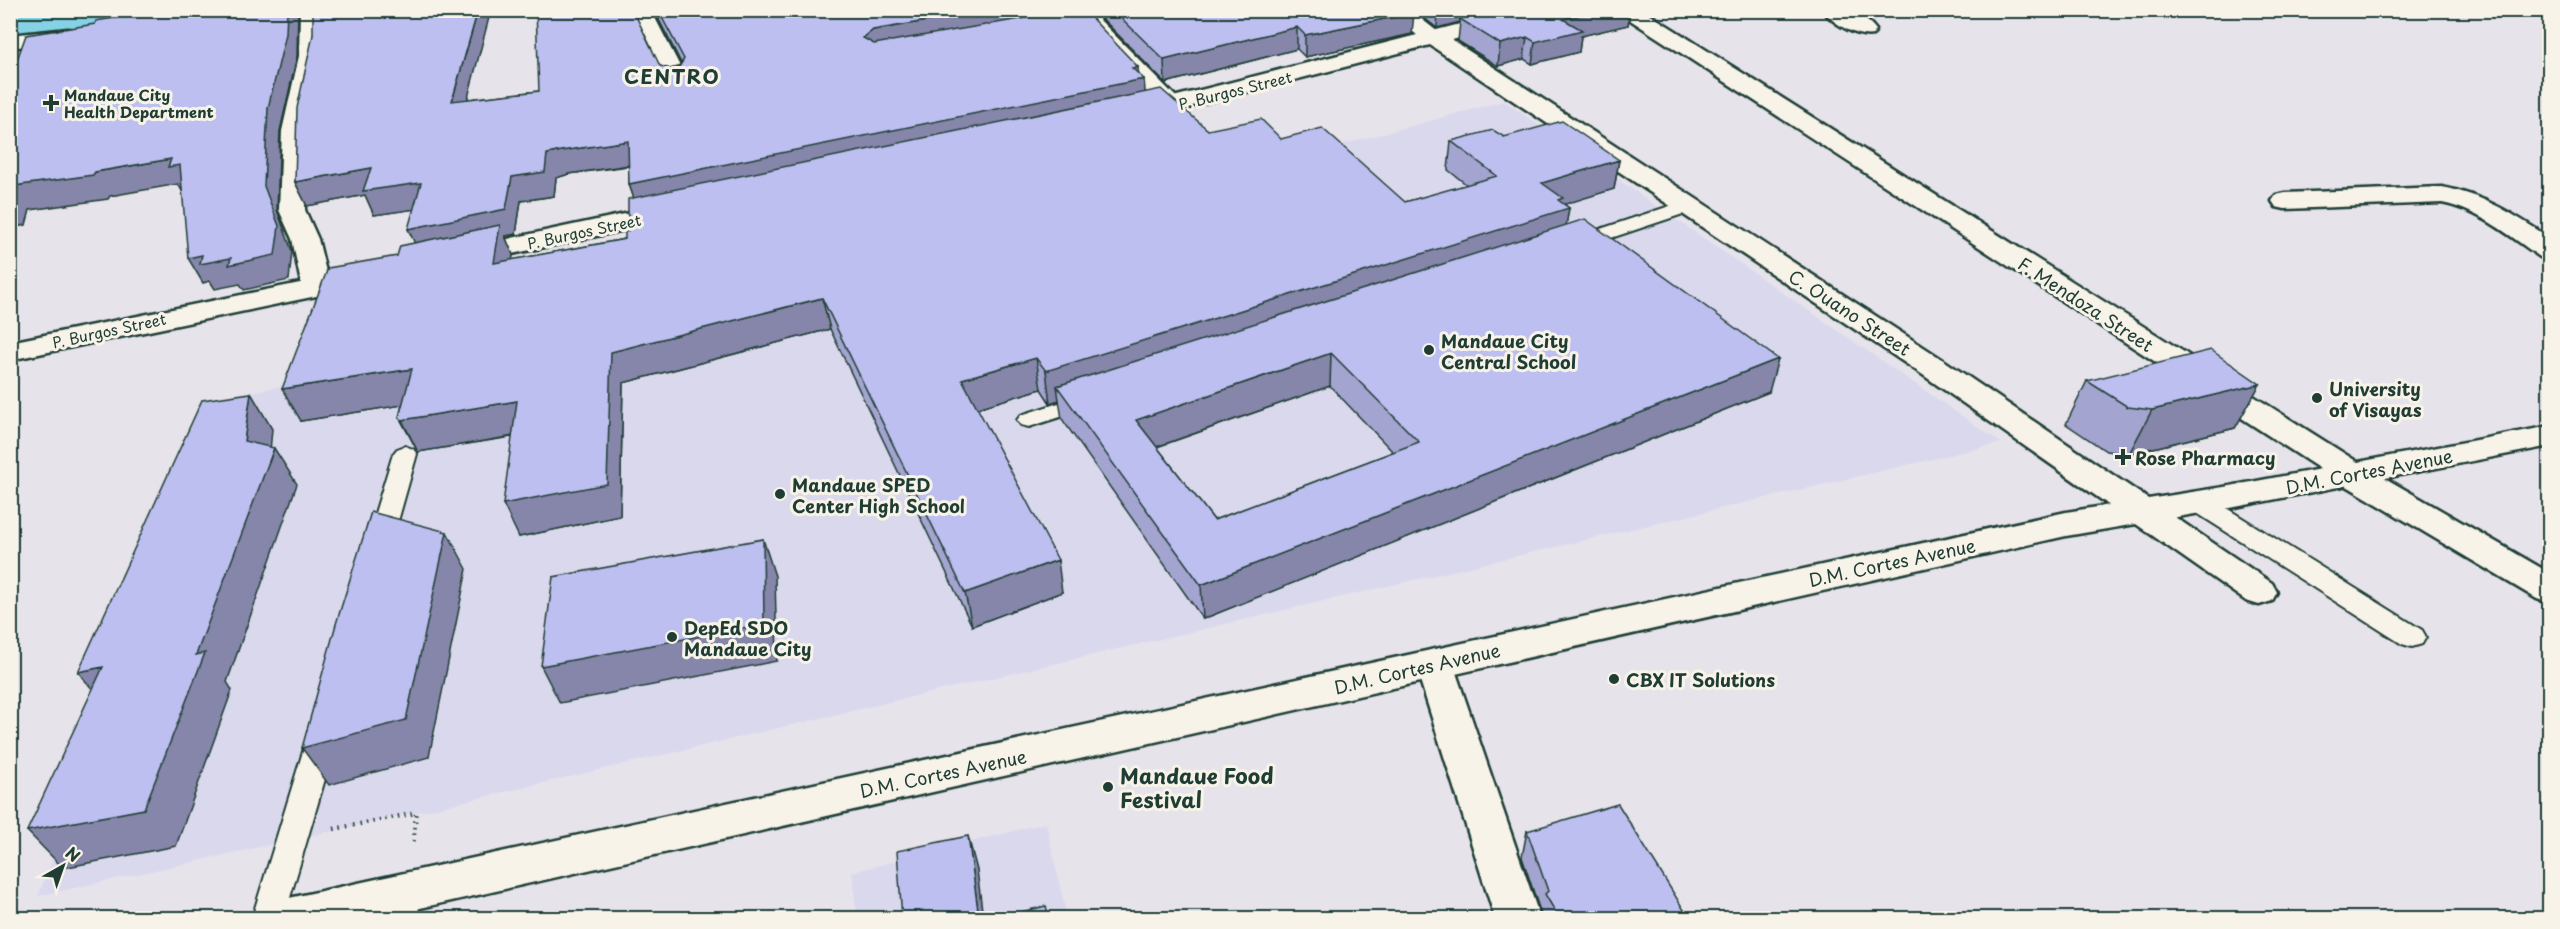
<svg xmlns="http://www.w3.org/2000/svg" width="2560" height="929" font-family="'Playpen Sans',sans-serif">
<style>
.built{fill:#dad8ed}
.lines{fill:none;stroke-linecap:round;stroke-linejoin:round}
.river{fill:#85d2e5;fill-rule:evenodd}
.lane-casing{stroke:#1f3d34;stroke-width:4}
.street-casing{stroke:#1f3d34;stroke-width:5}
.secondary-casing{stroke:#1f3d34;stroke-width:5}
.highway-casing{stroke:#1f3d34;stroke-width:5}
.path{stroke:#1f3d34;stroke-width:4.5;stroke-dasharray:1.5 5;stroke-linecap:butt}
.lane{fill:#f7f3e8;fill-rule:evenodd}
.street{fill:#f7f3e8;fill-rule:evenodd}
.secondary{fill:#f7f3e8;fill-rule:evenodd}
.highway{fill:#f7f3e8;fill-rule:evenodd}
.wall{fill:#a3a4cf;stroke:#1f3d34;stroke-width:1.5;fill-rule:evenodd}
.shaded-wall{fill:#8586a9;stroke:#1f3d34;stroke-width:1.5}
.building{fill:#bebff1;stroke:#1f3d34;stroke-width:1.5;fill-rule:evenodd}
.poi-dot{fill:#1f3d34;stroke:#f7f3e8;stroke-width:2}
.labels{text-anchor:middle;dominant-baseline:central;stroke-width:6;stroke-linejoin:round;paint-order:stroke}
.far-street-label{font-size:15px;fill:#1f3d34;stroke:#f7f3e8}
.far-poi-label{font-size:15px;font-weight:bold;fill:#1f3d34;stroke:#f7f3e8;text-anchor:start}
.street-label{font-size:18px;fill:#1f3d34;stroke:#f7f3e8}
.poi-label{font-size:18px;font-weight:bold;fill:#1f3d34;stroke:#f7f3e8;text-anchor:start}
.far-district-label{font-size:20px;font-weight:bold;letter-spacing:1.5px;fill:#1f3d34;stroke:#f7f3e8}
.near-poi-label{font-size:21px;font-weight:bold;fill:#1f3d34;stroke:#f7f3e8;text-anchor:start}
</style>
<rect width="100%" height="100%" fill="#e6e3eb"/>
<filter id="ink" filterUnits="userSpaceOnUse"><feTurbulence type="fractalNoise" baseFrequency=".0167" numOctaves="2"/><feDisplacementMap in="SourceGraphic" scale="12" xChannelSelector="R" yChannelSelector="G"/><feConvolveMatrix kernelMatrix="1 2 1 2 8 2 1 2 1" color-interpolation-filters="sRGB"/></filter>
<g filter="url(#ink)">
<path class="built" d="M 1504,101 L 2001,443 L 423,811 L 38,896 L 237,395 L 951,250 Z
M 1046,823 L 1067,918 L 857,918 L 852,872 Z"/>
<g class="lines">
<path class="river" d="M 116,10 L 109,21 L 10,43 L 10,11 Z"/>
<defs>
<path id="lane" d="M 1688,200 L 1695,202 L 1697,206 L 1695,210 L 1581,248 L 1567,248 L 1564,244 L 1567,240 Z
M 1090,393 L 1098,395 L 1101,400 L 1098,405 L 1029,427 L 1021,425 L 1017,420 L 1021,415 Z
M 405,446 L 413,449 L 417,454 L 391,546 L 387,552 L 378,555 L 369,552 L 365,546 L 393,454 L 397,449 Z
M 2198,494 L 2207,496 L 2422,630 L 2426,637 L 2422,644 L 2412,647 L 2402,644 L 2189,508 L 2186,502 L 2189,496 Z
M 323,723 L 333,727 L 338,735 L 284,918 L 252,918 L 308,735 L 313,727 Z
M 408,877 L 419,881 L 424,891 L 416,918 L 384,918 L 397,881 Z"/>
<path id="street" d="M 300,10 L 320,10 L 321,56 L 306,131 L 305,210 L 318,239 L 330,288 L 326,294 L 316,296 L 306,294 L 302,288 L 292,239 L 279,210 L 282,131 L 299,56 Z
M 630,10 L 651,10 L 688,82 L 685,87 L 677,89 L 669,87 Z
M 1068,10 L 1090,10 L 1180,101 L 1184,106 L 1180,111 L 1172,113 L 1164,111 Z
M 1386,10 L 1410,10 L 1447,39 L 1444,44 L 1436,45 L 1428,44 Z
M 1618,10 L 1643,10 L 2364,466 L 2550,573 L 2550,603 L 2537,599 L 2340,482 L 1621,14 Z
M 1823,10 C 1843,10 1863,12 1876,30 L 1873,35 C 1857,38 1832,23 1823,10 Z
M 2442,187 C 2484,195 2515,215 2550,238 L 2550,259 L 2540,257 C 2510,236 2479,210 2442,203 L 2285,209 L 2276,207 L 2272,201 L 2276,195 L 2285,193 Z
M 1434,649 L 1448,654 L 1453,664 L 1540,918 L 1495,918 L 1415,664 L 1420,654 Z"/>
<path id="secondary" d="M 1515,10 L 1552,10 L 1549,14 L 1452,40 L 1945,361 L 2272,583 L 2277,592 L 2272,601 L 2259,605 L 2246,601 L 1923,375 L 1430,45 L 1134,121 L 1126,119 L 1122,114 L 1126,109 Z
M 68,29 L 76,30 L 79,35 L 76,40 L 10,48 L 10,35 Z
M 672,204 L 681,206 L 685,212 L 681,218 L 465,264 L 455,262 L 451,256 L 455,250 L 465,248 Z
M 364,270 L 374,272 L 378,278 L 374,284 L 10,360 L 10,342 Z"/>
<path id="highway" d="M 2550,426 L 2550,446 L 2230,508 L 2066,536 L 376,918 L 266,918 L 273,904 L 289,898 L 2066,512 L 2230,486 Z"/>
</defs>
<use href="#lane" class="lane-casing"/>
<use href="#street" class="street-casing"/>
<use href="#secondary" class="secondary-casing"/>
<use href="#highway" class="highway-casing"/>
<path class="path" d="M 334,829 L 416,813 L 413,846"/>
<use href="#lane" class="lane"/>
<use href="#street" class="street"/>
<use href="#secondary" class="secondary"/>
<use href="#highway" class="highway"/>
</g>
<path class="wall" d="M 654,10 L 1084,10 L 1139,74 L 1145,93 L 1208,130 L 1281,139 L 1405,202 L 1467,185 L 1448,170 L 1451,141 L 1504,137 L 1619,160 L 1614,189 L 1564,204 L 1569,208 L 1566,225 L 1769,392 L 1203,619 L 1062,419 L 1059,400 L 1050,403 L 1041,389 L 977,408 L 1062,592 L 972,626 L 830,329 L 623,383 L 620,516 L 519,537 L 512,437 L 418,452 L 399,417 L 402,405 L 301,421 L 397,256 L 415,243 L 414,209 L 374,215 L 365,195 L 307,206 L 295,182 L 313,35 L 468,99 L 539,91 L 660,66 L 670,69 L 679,67 L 681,63 ZM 629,166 L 629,184 L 634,198 L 628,231 L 625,239 L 512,260 L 513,255 L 505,236 L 516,234 L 521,201 L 554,196 L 556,178 L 569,174 ZM 1330,386 L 1393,452 L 1214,520 L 1157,447 Z
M 1094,10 L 1411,10 L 1412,34 L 1305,57 L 1297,49 L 1165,83 Z
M 1414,10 L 1630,10 L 1628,25 L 1581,36 L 1579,52 L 1532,64 L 1524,59 L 1498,66 L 1458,41 L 1460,22 L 1437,28 Z
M 2087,381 L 2260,384 L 2235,428 L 2129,454 L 2106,451 L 2066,424 Z
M 1527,831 L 1689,918 L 1540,918 L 1541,914 L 1522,857 Z"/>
<path class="shaded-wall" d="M 287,10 L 298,10 L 297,56 L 280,131 L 277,210 L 292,251 L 289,280 L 244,290 L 240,284 L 215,289 L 210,281 L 203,283 L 188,258 L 268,108 Z
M 478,10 L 491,10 L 461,124 L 452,101 Z
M 992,10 L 1072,10 L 868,60 L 863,38 L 873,30 Z
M 1438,10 L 1504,10 L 1460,19 L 1460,22 L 1437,28 Z
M 1601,10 L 1630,10 L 1628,25 L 1581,36 L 1579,52 L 1532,64 L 1535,42 L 1563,19 Z
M 1414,13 L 1412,34 L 1305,57 L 1305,35 Z
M 1297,27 L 1297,49 L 1165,83 L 1164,60 Z
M 1527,37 L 1524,59 L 1498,66 L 1500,44 Z
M 1138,67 L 1139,80 L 1144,79 L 1146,102 L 637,208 L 629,184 Z
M 628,141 L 636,164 L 569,174 L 556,178 L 554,196 L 521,201 L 516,234 L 505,236 L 513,255 L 507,294 L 420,254 L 408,229 L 512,177 L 547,154 L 561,151 Z
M 171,159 L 180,165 L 193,189 L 182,191 L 178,184 L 110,196 L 108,199 L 30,210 L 26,225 L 10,228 L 10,200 L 14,186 Z
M 1619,160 L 1614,189 L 1562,205 L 1569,208 L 1564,238 L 1057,386 L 1059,400 L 1050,403 L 1046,371 L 1542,183 Z
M 371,168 L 421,183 L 431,207 L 374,215 L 365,195 L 307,206 L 295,182 Z
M 822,298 L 830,329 L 623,383 L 620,516 L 519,537 L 503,504 L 611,352 Z
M 1331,353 L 1330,386 L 1139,453 L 1136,420 Z
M 1036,358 L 1041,389 L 968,411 L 962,379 Z
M 1778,359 L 1769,392 L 1203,619 L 1201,585 Z
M 412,369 L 428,401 L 301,421 L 282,389 Z
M 2260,384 L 2235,428 L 2129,454 L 2152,410 Z
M 251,393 L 272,429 L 269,463 L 274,448 L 297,484 L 227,682 L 232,690 L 176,846 L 63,868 L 27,831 L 196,655 L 244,441 Z
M 517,401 L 532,433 L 418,452 L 402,420 Z
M 447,532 L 467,569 L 429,757 L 329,785 L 302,748 Z
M 763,539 L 775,576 L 777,661 L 560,703 L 541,666 Z
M 1058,560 L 1062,592 L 972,626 L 965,593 Z
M 103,667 L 109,709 L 78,672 Z
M 968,836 L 977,870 L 983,918 L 979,918 Z"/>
<path class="building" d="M 162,10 L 287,10 L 286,34 L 268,108 L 264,186 L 279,226 L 275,255 L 229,265 L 231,258 L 200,264 L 202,255 L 188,258 L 180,165 L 168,167 L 171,159 L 95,172 L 93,175 L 14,186 L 10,200 L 10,79 L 26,35 L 95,24 L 96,21 Z
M 313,10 L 478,10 L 452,101 L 539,91 L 536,10 L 633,10 L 660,66 L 670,69 L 679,67 L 684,59 L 658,10 L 992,10 L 873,30 L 863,38 L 874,44 L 1073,10 L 1084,10 L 1138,67 L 1132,68 L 1144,79 L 629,184 L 628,141 L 561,151 L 547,154 L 545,172 L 512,177 L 506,209 L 408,229 L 421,183 L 363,191 L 371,168 L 295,182 L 297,108 L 313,35 Z
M 1113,10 L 1411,10 L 1414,13 L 1305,35 L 1297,27 L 1164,60 Z
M 1493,10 L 1601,10 L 1563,19 L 1582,30 L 1535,42 L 1527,37 L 1500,44 L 1460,19 Z
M 1161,89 L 1208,130 L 1261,119 L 1281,139 L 1322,128 L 1405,202 L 1497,176 L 1451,141 L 1493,130 L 1504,137 L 1562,121 L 1619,160 L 1542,183 L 1563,198 L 1558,200 L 1569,208 L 1046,371 L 1036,358 L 962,379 L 1058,560 L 965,593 L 822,298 L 611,352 L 607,484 L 503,504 L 517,401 L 402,420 L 399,417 L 412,369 L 282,389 L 328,268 L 397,256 L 400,246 L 500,225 L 494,263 L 625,239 L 625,232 L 628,231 L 628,199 Z
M 1585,219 L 1778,359 L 1201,585 L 1057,386 ZM 1331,353 L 1419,442 L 1214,520 L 1136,420 Z
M 2211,350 L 2260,384 L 2152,410 L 2128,407 L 2087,381 Z
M 251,393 L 244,441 L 274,448 L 196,655 L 205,653 L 144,809 L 27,831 L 103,667 L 78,672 L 202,400 Z
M 371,512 L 447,532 L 406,720 L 302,748 L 336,624 Z
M 763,539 L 764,624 L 541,666 L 553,577 Z
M 1618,804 L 1689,918 L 1559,918 L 1545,894 L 1548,891 L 1527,831 Z
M 968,836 L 979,918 L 902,918 L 897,851 Z
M 1046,906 L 1049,918 L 996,918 Z"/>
</g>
<g class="poi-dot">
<path d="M48 94h6v6h6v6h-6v6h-6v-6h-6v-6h6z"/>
<circle cx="1429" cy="350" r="6"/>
<circle cx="2317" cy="398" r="6"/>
<path d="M2120 448h6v6h6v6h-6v6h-6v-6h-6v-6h6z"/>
<circle cx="780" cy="494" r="6"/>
<circle cx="672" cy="637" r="6"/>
<circle cx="1614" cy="679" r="6"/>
<circle cx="1108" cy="787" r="6"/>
</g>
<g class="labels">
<g class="far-street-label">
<text transform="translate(1235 90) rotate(-14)">P. Burgos Street</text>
<text transform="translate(584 231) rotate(-12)">P. Burgos Street</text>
<text transform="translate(109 330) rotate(-12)">P. Burgos Street</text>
</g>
<g class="far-poi-label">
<text x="64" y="94">Mandaue City<tspan x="64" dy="17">Health Department</tspan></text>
</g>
<g class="street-label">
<text transform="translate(2086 304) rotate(33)">F. Mendoza Street</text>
<text transform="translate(1850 312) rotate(33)">C. Ouano Street</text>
<text transform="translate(2369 471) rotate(-11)">D.M. Cortes Avenue</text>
<text transform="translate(1892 562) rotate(-12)">D.M. Cortes Avenue</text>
<text transform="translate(1417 668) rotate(-13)">D.M. Cortes Avenue</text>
<text transform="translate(943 773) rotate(-12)">D.M. Cortes Avenue</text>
</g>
<g class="poi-label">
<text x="1441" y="340">Mandaue City<tspan x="1441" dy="21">Central School</tspan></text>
<text x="2329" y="388">University<tspan x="2329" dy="21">of Visayas</tspan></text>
<text x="2135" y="457">Rose Pharmacy</text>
<text x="792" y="484">Mandaue SPED<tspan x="792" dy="21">Center High School</tspan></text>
<text x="684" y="627">DepEd SDO<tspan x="684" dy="21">Mandaue City</tspan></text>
<text x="1626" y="679">CBX IT Solutions</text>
</g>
<g class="far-district-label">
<text x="672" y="76">CENTRO</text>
</g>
<g class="near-poi-label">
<text x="1120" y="775">Mandaue Food<tspan x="1120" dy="24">Festival</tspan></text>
</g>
</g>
<rect width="2560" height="929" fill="none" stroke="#f7f3e8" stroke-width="36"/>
<rect x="18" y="18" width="2524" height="893" fill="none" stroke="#1f3d34" stroke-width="2" filter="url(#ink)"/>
<g transform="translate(63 866) rotate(40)" stroke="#f7f3e8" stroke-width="4.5" paint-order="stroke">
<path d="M0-4.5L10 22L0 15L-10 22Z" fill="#1f3d34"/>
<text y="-9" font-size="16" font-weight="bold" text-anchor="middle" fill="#1f3d34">N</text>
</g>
</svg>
